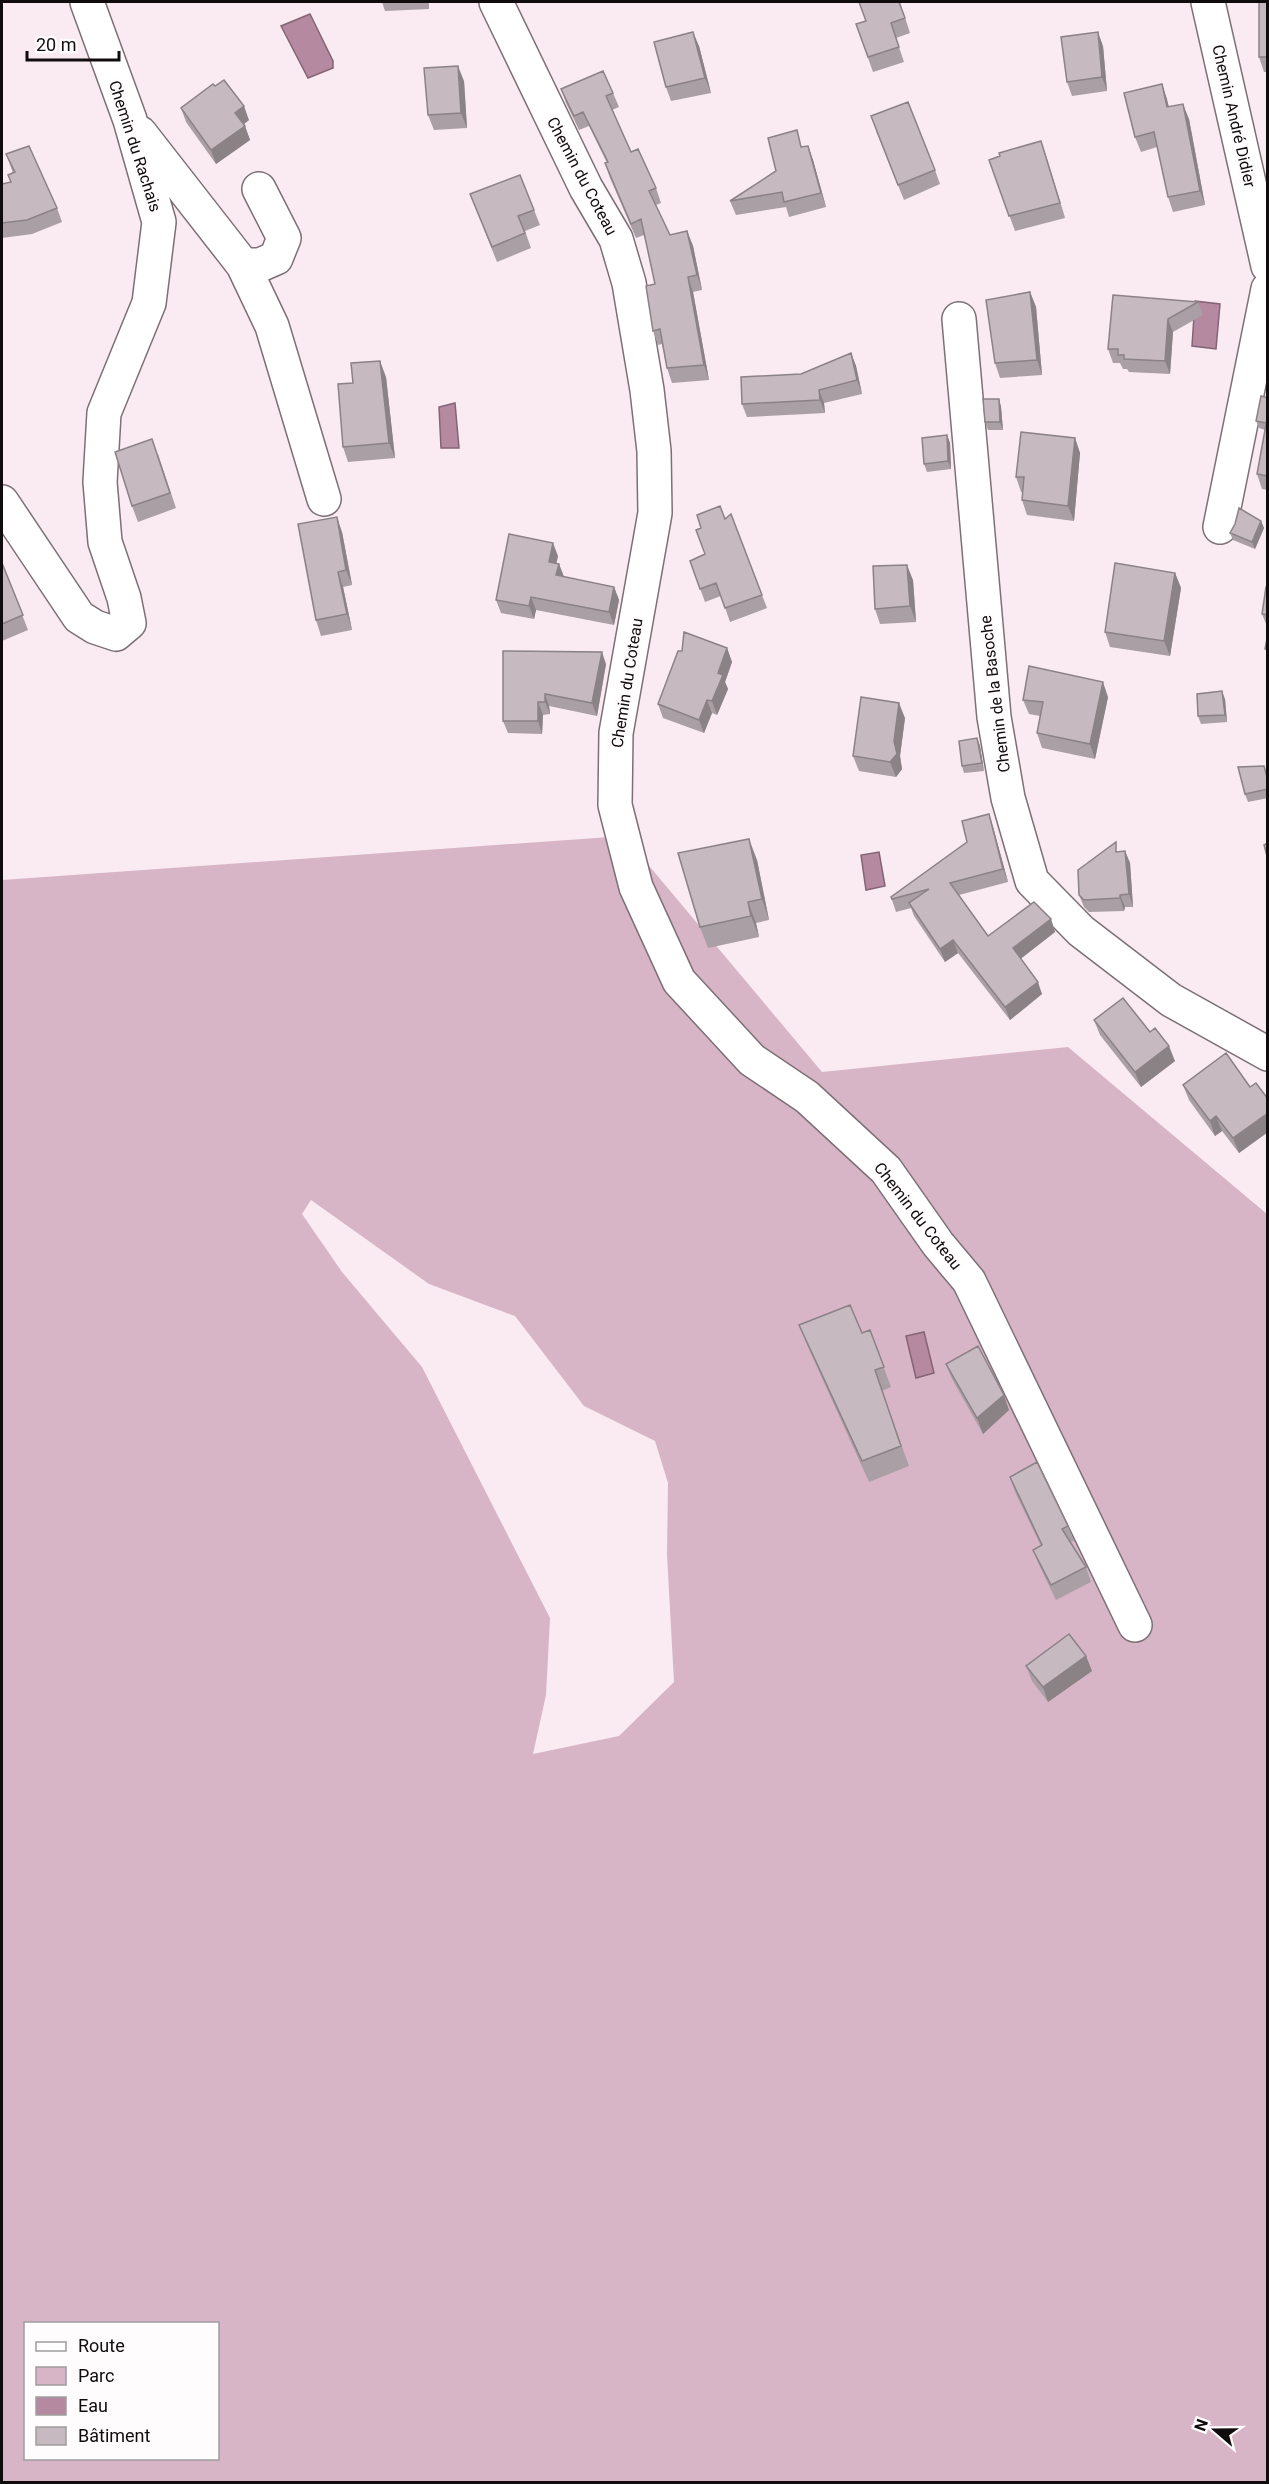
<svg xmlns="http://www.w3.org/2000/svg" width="1269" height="2484" font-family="Roboto,sans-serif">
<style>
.green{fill:#d8b5c6;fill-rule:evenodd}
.water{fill:#b58aa0;stroke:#846474;stroke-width:1.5}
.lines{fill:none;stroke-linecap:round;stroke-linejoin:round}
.minor-casing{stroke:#7c7076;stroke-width:36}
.minor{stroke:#fff;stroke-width:33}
.wall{fill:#aa9fa4}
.shaded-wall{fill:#8b8286}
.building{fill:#c6b9bf;stroke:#8b8286;stroke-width:1.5}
.labels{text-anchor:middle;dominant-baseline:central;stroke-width:6;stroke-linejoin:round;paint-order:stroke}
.street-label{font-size:16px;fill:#100c0e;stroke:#fefcfd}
</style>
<rect width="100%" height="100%" fill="#f9ebf1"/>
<path class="green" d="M 624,836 L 822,1072 L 1068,1047 L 1267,1214 L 1267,2482 L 2,2482 L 2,880 ZM 311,1200 L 429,1284 L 515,1316 L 584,1406 L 655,1441 L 668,1483 L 667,1555 L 674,1682 L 619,1736 L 533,1754 L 546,1695 L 550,1618 L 422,1367 L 342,1272 L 302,1214 ZM 26,2324 L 218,2324 L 218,2458 L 26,2458 Z"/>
<path class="water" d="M 310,14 L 333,61 L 333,68 L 308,78 L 281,26 Z
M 1195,301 L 1220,304 L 1216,349 L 1192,346 Z
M 455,403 L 459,448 L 441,448 L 439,407 Z
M 879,852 L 885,886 L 866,890 L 861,855 Z
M 924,1332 L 934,1373 L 916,1378 L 906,1336 Z"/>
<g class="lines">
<defs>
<path id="minor" d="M 496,2 L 586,188 L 616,239 L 629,283 L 647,390 L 654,451 L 655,513 L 616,733 L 615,805 L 636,887 L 679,981 L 752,1060 L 807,1097 L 886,1170 L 938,1244 L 969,1281 L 1135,1625
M 1208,2 L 1268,266
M 140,133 L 243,265 L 272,326 L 324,499
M 243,265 L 260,265 L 276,258 L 284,238 L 259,189
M 959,319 L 994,717 L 1008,798 L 1032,881 L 1081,931 L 1171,1000 L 1268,1054
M 2,502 L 79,617 L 95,627 L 116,634 L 129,623 L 124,598 L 105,542 L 100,482 L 104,413 L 149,303 L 159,222 L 130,120 L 87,2
M 1220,527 L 1268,289"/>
</defs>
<use href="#minor" class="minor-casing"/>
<use href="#minor" class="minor"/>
</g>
<path class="wall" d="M 382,2 L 429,2 L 429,9 L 385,11 Z
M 900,2 L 910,33 L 896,38 L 904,62 L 873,72 L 856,24 L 866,21 Z
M 1268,2 L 1268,72 L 1264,72 L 1259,57 Z
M 699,46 L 711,93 L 671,101 L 666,87 Z
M 1103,46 L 1107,91 L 1072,96 L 1067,82 Z
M 464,81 L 467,128 L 434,130 L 428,115 Z
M 1162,84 L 1169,107 L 1189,119 L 1205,205 L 1173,212 L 1168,197 L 1157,147 L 1141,152 L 1135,137 Z
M 561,89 L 613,93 L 619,107 L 612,110 L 631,152 L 656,188 L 661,203 L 656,205 L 670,235 L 687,231 L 693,246 L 702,290 L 693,292 L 709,380 L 672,383 L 667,368 L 662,344 L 658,345 L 653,331 L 655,284 L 644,235 L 636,238 L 610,178 L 605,163 L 607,163 L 589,126 L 579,130 L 566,103 Z
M 181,108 L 249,120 L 244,124 L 250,140 L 216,164 L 186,122 Z
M 876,131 L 935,170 L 940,184 L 904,200 Z
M 1041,141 L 1065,218 L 1015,231 L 989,160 Z
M 808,146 L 813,160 L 826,207 L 789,217 L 786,207 L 736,215 L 730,201 L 776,171 L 803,147 Z
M 6,154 L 57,208 L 62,222 L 32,234 L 2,238 L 2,184 L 11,182 L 13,173 Z
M 470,194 L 534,210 L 540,225 L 525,231 L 531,248 L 497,262 Z
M 1030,292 L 1036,307 L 1042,375 L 1000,378 L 995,363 Z
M 1198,302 L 1203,315 L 1173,332 L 1170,374 L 1129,372 L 1127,369 L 1123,369 L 1120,363 L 1113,363 L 1108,349 Z
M 851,353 L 856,366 L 862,394 L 824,403 L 825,413 L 747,417 L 742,404 L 801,374 Z
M 386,377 L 395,458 L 348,462 L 343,447 L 353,383 Z
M 1268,398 L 1268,490 L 1262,489 L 1257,474 L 1265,430 L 1259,428 L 1256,421 Z
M 999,399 L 1001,407 L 1003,430 L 988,430 L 985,422 Z
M 947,435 L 950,443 L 951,469 L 927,472 L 924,464 Z
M 1075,438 L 1080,453 L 1074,521 L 1027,515 L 1022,500 L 1023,492 L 1021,492 L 1016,477 Z
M 158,454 L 176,508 L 138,522 L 132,506 Z
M 731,514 L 767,608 L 730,622 L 721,596 L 705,602 L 690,561 L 705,554 L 725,519 Z
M 1261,521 L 1264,528 L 1255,549 L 1233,540 L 1230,533 Z
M 342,532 L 352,585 L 343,587 L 352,630 L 321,636 L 316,620 Z
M 558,556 L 556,563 L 559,564 L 564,577 L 614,587 L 619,600 L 614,625 L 536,610 L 534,619 L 501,613 L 496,600 Z
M 2,563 L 28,630 L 2,641 Z
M 1175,573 L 1181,588 L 1170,656 L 1110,647 L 1105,632 Z
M 913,580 L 916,622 L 880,624 L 875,609 Z
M 1268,587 L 1268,629 L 1262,614 Z
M 727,648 L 732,662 L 725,682 L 728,689 L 717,715 L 712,713 L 704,733 L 663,718 L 658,704 Z
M 503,651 L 606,664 L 597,716 L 549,706 L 550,714 L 543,715 L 542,734 L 508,733 L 503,721 Z
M 1108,697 L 1095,759 L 1042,748 L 1037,733 L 1040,716 L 1029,714 L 1023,700 Z
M 1225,699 L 1227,722 L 1201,724 L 1198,716 Z
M 905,718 L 900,756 L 902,769 L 896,777 L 859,771 L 853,756 Z
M 977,738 L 980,746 L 984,771 L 964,773 L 962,766 Z
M 1264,766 L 1268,777 L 1268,798 L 1248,802 L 1245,794 Z
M 993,827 L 1008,882 L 959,895 L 988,936 L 1051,919 L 1055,932 L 1021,958 L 1042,994 L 1010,1020 L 958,953 L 945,962 L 914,916 L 911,908 L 896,912 L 891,897 Z
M 1120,851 L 1125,851 L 1130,863 L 1133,907 L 1125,907 L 1124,911 L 1089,912 L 1084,907 L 1079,895 Z
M 757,860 L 769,920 L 756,923 L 759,937 L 708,948 L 700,927 Z
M 1094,1020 L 1150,1032 L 1175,1061 L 1141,1087 L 1100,1035 Z
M 1183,1085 L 1250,1087 L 1268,1099 L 1268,1132 L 1239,1153 L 1222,1131 L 1215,1136 L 1189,1100 Z
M 799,1325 L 862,1333 L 870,1330 L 891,1387 L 882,1391 L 909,1466 L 869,1482 L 807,1345 Z
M 946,1364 L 1009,1410 L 983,1434 L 952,1379 Z
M 1010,1477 L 1068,1526 L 1074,1541 L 1070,1542 L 1086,1567 L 1091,1582 L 1056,1600 L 1039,1565 L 1033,1550 L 1041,1546 L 1015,1492 Z
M 1086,1656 L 1092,1671 L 1048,1702 L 1032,1681 L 1026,1666 Z"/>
<path class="shaded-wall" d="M 693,32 L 699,46 L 711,93 L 705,78 Z
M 1098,32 L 1103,46 L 1107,91 L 1102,77 Z
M 458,66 L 464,81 L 467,128 L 461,113 Z
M 1162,84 L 1167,99 L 1172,122 L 1167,107 Z
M 1183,104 L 1189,119 L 1205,205 L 1200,191 Z
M 244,106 L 249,120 L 240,127 L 235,113 Z
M 245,126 L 250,140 L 216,164 L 211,150 Z
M 1041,141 L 1046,156 L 1065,218 L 1060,203 Z
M 808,146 L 813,160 L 826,207 L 821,193 Z
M 687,231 L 693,246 L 702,290 L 697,275 Z
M 688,277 L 693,292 L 709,380 L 704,365 Z
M 1030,292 L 1036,307 L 1042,375 L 1037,360 Z
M 1168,319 L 1173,332 L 1170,374 L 1165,361 Z
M 851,353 L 856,366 L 862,394 L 857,380 Z
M 380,361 L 386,377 L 395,458 L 389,443 Z
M 819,390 L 824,403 L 825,413 L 820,400 Z
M 999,399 L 1001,407 L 1003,430 L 1000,422 Z
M 947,435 L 950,443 L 951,469 L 948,461 Z
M 1075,438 L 1080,453 L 1074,521 L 1068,506 Z
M 337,517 L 342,532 L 352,585 L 346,570 Z
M 1261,521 L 1264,528 L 1255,549 L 1252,542 Z
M 553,543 L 558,556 L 554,575 L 549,562 Z
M 559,564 L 564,577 L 556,575 Z
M 907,565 L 913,580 L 916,622 L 910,606 Z
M 338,572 L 343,587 L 352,630 L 347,614 Z
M 1175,573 L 1181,588 L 1170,656 L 1164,641 Z
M 614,587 L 619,600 L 614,625 L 609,612 Z
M 531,597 L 536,610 L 534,619 L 529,606 Z
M 727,648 L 732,662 L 725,682 L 728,689 L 717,715 L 712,701 L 718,673 Z
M 602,652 L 606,664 L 597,716 L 592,703 Z
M 1103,682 L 1108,697 L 1095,759 L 1090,744 Z
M 1222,691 L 1225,699 L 1227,722 L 1225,715 Z
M 545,694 L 549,706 L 550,714 L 545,702 Z
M 707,700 L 712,713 L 704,733 L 699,720 Z
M 538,702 L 543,715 L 542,734 L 538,721 Z
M 899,703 L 905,718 L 900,756 L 902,769 L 896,777 L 890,762 Z
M 977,738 L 980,746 L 984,771 L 982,763 Z
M 989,814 L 993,827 L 1008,882 L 1003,869 Z
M 749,839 L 757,860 L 769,920 L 762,899 Z
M 1125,851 L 1130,863 L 1133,907 L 1129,894 Z
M 1120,895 L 1125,907 L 1124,911 L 1120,898 Z
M 748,902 L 756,923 L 759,937 L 751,916 Z
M 1051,919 L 1055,932 L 1018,961 L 1013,948 Z
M 953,940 L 958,953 L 945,962 L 940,949 Z
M 1038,982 L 1042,994 L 1010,1020 L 1005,1007 Z
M 1169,1046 L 1175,1061 L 1141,1087 L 1135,1072 Z
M 1268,1113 L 1268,1132 L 1239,1153 L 1233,1138 Z
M 1216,1116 L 1222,1131 L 1215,1136 L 1210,1121 Z
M 1004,1395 L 1009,1410 L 983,1434 L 977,1418 Z
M 1086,1656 L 1092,1671 L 1048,1702 L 1043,1687 Z"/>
<path class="building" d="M 859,2 L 899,2 L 905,18 L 891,23 L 899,47 L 868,57 L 856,24 L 866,21 Z
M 1259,2 L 1268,2 L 1268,57 L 1259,57 Z
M 693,32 L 705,78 L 666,87 L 654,42 Z
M 1098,32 L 1102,77 L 1067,82 L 1061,37 Z
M 458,66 L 461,113 L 428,115 L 424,68 Z
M 603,71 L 613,93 L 606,96 L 631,152 L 638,149 L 656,188 L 649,191 L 670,235 L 687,231 L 697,275 L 688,277 L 704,365 L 667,368 L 660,329 L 653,331 L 646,286 L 655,284 L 641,219 L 631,224 L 605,163 L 608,162 L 583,112 L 574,116 L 561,89 Z
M 224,80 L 244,106 L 235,113 L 245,126 L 211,150 L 181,108 L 213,84 L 215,86 Z
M 1162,84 L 1167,107 L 1183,104 L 1200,191 L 1168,197 L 1154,132 L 1135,137 L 1124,93 Z
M 908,102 L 935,170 L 898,185 L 871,116 Z
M 797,130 L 801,147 L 808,146 L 821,193 L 784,202 L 782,192 L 730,201 L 776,171 L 768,138 Z
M 1041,141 L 1060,203 L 1009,216 L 989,160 L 1000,156 L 999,153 Z
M 29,146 L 57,208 L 27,220 L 2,223 L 2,184 L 11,182 L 8,175 L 15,172 L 6,154 Z
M 520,175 L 534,210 L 518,216 L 525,233 L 492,247 L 470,194 Z
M 1030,292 L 1037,360 L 995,363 L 986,300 Z
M 1113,295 L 1198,302 L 1168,319 L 1165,361 L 1124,359 L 1124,355 L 1118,355 L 1118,349 L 1108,349 Z
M 851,353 L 857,380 L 819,390 L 820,400 L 742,404 L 741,377 L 801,374 Z
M 380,361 L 389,443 L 343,447 L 338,384 L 353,383 L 351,363 Z
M 1261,396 L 1268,398 L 1268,420 L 1266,423 L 1256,421 Z
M 983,399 L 999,399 L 1000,422 L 985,422 Z
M 1267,419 L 1268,420 L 1268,476 L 1257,474 Z
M 1021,432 L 1075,438 L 1068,506 L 1022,500 L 1024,477 L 1016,477 Z
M 947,435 L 948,461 L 924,464 L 922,438 Z
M 152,439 L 170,493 L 132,506 L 115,452 Z
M 720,506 L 725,519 L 731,514 L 762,595 L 725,608 L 716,583 L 700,589 L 690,561 L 705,554 L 696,530 L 701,528 L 697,515 Z
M 1239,508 L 1261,521 L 1252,542 L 1230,533 L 1235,524 Z
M 337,517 L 346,570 L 338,572 L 347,614 L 316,620 L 298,524 Z
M 509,534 L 553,543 L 549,562 L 559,564 L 556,575 L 614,587 L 609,612 L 531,597 L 529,606 L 496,600 Z
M 2,563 L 23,615 L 2,624 Z
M 1115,563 L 1175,573 L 1164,641 L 1105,632 Z
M 907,565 L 910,606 L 875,609 L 873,566 Z
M 1266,587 L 1268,587 L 1268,615 L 1262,614 Z
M 684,632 L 727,648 L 718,673 L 723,675 L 712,701 L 707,700 L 699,720 L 658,704 L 678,651 L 682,651 Z
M 1268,634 L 1268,649 L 1265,649 Z
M 503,651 L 602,652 L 592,703 L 545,694 L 545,702 L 538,702 L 538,721 L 503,721 Z
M 1029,666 L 1103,682 L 1090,744 L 1037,733 L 1043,702 L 1023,700 Z
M 1222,691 L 1225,715 L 1198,716 L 1197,694 Z
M 861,697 L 899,703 L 894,741 L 897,754 L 890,762 L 853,756 Z
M 977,738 L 982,763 L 962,766 L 959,741 Z
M 1264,766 L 1268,781 L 1268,789 L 1245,794 L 1238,767 Z
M 989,814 L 1003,869 L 950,883 L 988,936 L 1034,902 L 1051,919 L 1013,948 L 1038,982 L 1005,1007 L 953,940 L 940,949 L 909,903 L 929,889 L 892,899 L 891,897 L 967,842 L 962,821 Z
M 749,839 L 762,899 L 748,902 L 751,916 L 700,927 L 678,853 Z
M 1116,842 L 1116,852 L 1125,851 L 1129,894 L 1120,895 L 1120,898 L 1084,900 L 1079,895 L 1078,870 Z
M 1268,843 L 1268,860 L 1264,845 Z
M 1123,998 L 1150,1032 L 1155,1028 L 1169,1046 L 1135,1072 L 1094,1020 Z
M 1226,1053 L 1250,1087 L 1256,1083 L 1268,1099 L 1268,1113 L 1233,1138 L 1216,1116 L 1210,1121 L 1183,1085 Z
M 850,1305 L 862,1333 L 870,1330 L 884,1367 L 875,1370 L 901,1446 L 862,1461 L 799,1325 Z
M 978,1346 L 1004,1395 L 977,1418 L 946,1364 Z
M 1037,1462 L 1068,1526 L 1062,1529 L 1086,1567 L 1051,1585 L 1033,1550 L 1042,1545 L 1010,1477 Z
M 1069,1634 L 1086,1656 L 1043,1687 L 1026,1666 Z"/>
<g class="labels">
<g class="street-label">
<text transform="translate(1234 116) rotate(77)">Chemin André Didier</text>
<text transform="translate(135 146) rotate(72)">Chemin du Rachais</text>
<text transform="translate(582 176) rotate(62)">Chemin du Coteau</text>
<text transform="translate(627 683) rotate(-81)">Chemin du Coteau</text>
<text transform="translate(995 694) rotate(-97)">Chemin de la Basoche</text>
<text transform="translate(918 1216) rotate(52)">Chemin du Coteau</text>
</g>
</g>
<rect width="1269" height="2484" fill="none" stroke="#100c0e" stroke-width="6"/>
<rect x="24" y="2322" width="195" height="138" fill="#fefcfd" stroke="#9f9c9d" stroke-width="1.5"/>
<rect x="36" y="2342" width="30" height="9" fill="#ffffff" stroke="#9f9c9d" stroke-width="1.5"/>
<text x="78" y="2352" font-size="18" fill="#100c0e">Route</text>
<rect x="36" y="2367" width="30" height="18" fill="#d8b5c6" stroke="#9f9c9d" stroke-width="1.5"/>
<text x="78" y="2382" font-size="18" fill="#100c0e">Parc</text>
<rect x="36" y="2397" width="30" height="18" fill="#b58aa0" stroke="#9f9c9d" stroke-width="1.5"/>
<text x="78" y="2412" font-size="18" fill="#100c0e">Eau</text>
<rect x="36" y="2427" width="30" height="18" fill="#c6b9bf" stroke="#9f9c9d" stroke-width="1.5"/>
<text x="78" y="2442" font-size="18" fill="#100c0e">Bâtiment</text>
<g transform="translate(1215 2430) rotate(290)" stroke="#fefcfd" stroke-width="4.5" paint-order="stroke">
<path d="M0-4.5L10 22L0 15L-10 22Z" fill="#100c0e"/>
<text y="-9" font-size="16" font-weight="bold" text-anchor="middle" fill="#100c0e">N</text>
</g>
<path d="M27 51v9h92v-9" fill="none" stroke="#100c0e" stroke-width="3"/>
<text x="36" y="51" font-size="18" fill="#100c0e" stroke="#fefcfd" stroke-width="4.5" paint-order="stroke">20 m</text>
</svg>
